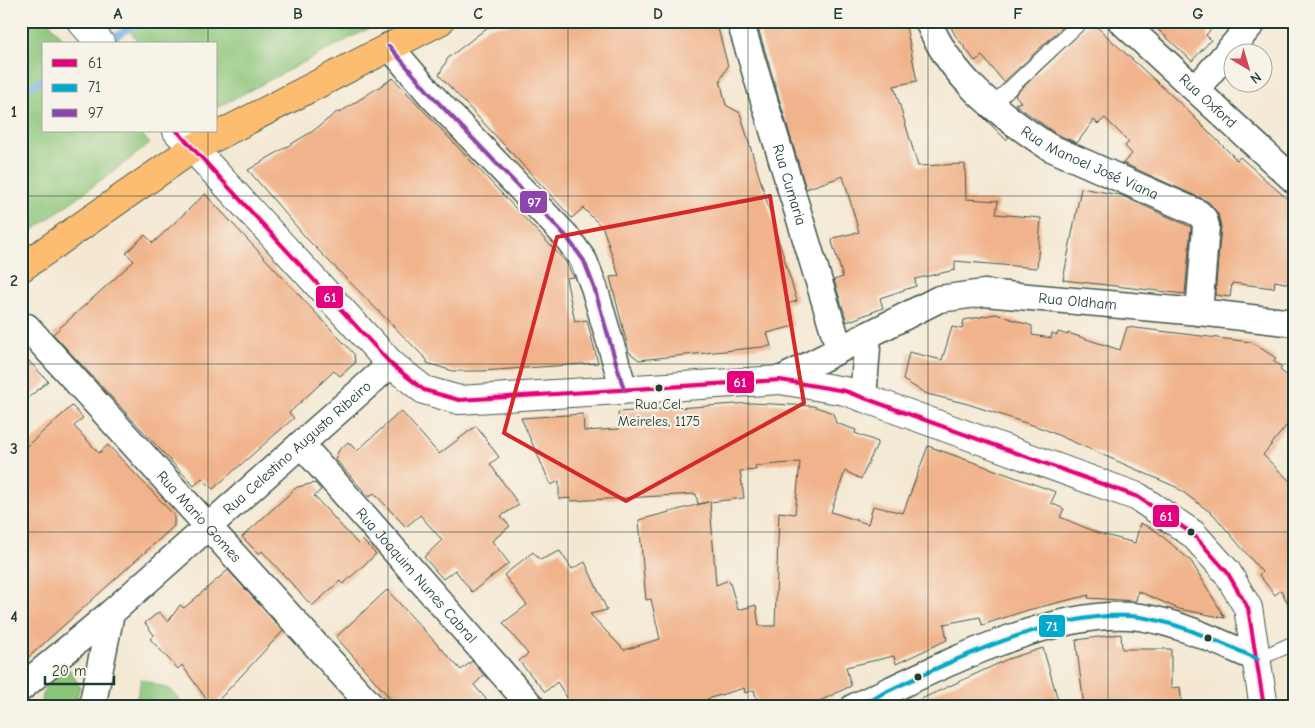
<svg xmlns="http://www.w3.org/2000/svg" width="1315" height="728" font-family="'Comic Neue',sans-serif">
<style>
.green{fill:#8bc579;stroke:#558156}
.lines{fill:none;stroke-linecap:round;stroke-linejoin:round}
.stream{stroke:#74b3e8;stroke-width:7}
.building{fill:#f1b38b;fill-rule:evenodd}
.service-casing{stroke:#3f574c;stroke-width:16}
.minor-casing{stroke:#3f574c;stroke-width:29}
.tertiary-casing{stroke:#3f574c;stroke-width:30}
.primary-casing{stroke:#3f574c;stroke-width:30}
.service{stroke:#fff;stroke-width:14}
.minor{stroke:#fff;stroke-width:26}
.tertiary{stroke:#fff;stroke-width:28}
.primary{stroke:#fcbd6f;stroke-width:28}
.bus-1-casing{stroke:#f7f3e8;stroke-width:8}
.bus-2-casing{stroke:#f7f3e8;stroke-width:8}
.bus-3-casing{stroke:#f7f3e8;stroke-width:8}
.bus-1{stroke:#e5007d;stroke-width:4}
.bus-2{stroke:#00a9ce;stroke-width:4}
.bus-3{stroke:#8e44ad;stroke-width:4}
.marked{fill:none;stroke:#d62828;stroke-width:4;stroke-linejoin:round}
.grid{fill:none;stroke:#1f3d34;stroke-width:1;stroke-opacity:0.55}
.bus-dot{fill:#1f3d34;stroke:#f7f3e8;stroke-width:2}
.labels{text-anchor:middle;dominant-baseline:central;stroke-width:4.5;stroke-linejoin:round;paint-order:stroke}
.bus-label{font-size:14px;fill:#1f3d34;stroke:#f7f3e8}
.street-label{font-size:15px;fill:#1f3d34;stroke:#f7f3e8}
.line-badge{stroke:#f7f3e8;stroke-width:2}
.badge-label{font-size:14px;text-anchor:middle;font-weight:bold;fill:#fff}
.neatline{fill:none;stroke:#1f3d34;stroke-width:2}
.grid-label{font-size:16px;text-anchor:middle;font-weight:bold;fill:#1f3d34}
</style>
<rect width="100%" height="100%" fill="#f7f3e8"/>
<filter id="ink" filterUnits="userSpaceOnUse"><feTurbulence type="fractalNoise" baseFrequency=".02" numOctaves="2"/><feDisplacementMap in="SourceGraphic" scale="10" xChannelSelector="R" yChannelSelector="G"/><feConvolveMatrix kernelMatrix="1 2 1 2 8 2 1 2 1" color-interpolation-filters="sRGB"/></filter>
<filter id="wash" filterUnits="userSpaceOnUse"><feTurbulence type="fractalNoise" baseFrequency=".0096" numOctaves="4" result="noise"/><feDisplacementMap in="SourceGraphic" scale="20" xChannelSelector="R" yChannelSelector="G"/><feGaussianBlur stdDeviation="1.12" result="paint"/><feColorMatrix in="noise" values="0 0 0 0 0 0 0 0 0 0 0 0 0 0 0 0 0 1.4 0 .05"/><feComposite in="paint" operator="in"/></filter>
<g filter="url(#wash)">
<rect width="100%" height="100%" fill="#f4e8d3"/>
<path class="green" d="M 21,21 L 48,21 L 67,44 L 44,44 L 44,131 L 139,131 L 150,144 L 21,239 Z
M 122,21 L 383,21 L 216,108 L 216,44 L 140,44 Z
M 69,669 L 80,687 L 75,703 L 69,707 L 40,706 L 48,677 Z
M 141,679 L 171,690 L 186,707 L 135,707 Z"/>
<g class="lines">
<path class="stream" d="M 106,42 L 142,21
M 21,92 L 44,79"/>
</g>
<g id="blocks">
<path class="building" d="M 545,21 L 716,21 L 728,66 L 720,80 L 726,105 L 740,113 L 797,301 L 787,304 L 794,326 L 767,333 L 771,346 L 639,360 L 629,352 L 610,277 L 619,276 L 603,228 L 583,208 L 572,218 L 439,75 L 448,58 L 488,27 Z
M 756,21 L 905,21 L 917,81 L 894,86 L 918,166 L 965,164 L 966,199 L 998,201 L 996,214 L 1041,218 L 1037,268 L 955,261 L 955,270 L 915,279 L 916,286 L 880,298 L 883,308 L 847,322 L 834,280 L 843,277 L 832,242 L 833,238 L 859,232 L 843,176 L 806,189 Z
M 948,21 L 1069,21 L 1004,82 L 982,56 L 975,61 L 955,35 Z
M 1149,21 L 1218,21 L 1206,35 L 1211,40 L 1192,61 Z
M 1090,23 L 1098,28 L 1183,106 L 1237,160 L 1240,157 L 1294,205 L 1294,285 L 1275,281 L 1274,288 L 1232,283 L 1230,297 L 1215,295 L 1221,227 L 1218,214 L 1209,202 L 1123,163 L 1132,154 L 1125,146 L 1129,142 L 1105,118 L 1098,124 L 1094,120 L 1077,143 L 1056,134 L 1015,104 L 1021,102 L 1015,95 Z
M 393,78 L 565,261 L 574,277 L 566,278 L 575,322 L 587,320 L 598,363 L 482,371 L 453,371 L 427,363 L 427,360 L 308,240 L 248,170 L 313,131 L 337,112 L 339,113 Z
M 981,115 L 986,119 L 1009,137 L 1006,140 Z
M 1081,188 L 1120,195 L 1191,227 L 1185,294 L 1063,280 Z
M 205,194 L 354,354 L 355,363 L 340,376 L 334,371 L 289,413 L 294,418 L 213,489 L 202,478 L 194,486 L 53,334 L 134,261 L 126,253 L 145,235 L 153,243 Z
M 996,314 L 1032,326 L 1032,335 L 1051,338 L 1052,333 L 1057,335 L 1058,332 L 1068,335 L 1068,333 L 1120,350 L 1127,327 L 1251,342 L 1276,358 L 1273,361 L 1282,367 L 1280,370 L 1294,381 L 1294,416 L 1263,455 L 1294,485 L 1294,615 L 1281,590 L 1275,595 L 1259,575 L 1262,572 L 1214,515 L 1176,487 L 1044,429 L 968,404 L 927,394 L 903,380 L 909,352 L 942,360 L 952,327 L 962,329 L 964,320 Z
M 21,353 L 48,381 L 21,404 Z
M 751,403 L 813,406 L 833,413 L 836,423 L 856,430 L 855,433 L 878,442 L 861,479 L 845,471 L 831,512 L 868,524 L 873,506 L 903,513 L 928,446 L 1056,492 L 1051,503 L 1064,509 L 1060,517 L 1098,533 L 1135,543 L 1140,523 L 1155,530 L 1191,561 L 1225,618 L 1179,609 L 1138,591 L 1136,601 L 1088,598 L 1089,595 L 1028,610 L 982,625 L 980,617 L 944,624 L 947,640 L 896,664 L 894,656 L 846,667 L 851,686 L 807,707 L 759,707 L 754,690 L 745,693 L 744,688 L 707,699 L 710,707 L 573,707 L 557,682 L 545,692 L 519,661 L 528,654 L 503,623 L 527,605 L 504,575 L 533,552 L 540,560 L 560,551 L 572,569 L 585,562 L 607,610 L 590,614 L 624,650 L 660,639 L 651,599 L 646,600 L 639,520 L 708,502 L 698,504 L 696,494 L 571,501 L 571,498 L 559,499 L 559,481 L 551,485 L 521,418 L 583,414 L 584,431 L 619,429 L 618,412 ZM 800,462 L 795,514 L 779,512 L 775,626 L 759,626 L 756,605 L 738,610 L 729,580 L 716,585 L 710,502 L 744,498 L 740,471 L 756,470 L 755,466 Z
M 72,406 L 83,418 L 74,426 L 99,453 L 108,445 L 174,515 L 174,526 L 21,664 L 21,451 Z
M 401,411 L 439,454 L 476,426 L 499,457 L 490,464 L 519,505 L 501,516 L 510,526 L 492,541 L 509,563 L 472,592 L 455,570 L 443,579 L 424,557 L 442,540 L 420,515 L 406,527 L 374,493 L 369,497 L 335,459 L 339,450 L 348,442 L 357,451 Z
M 315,483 L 321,490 L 314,496 L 358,544 L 362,540 L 376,554 L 343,584 L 340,581 L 312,606 L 262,551 L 259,554 L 242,537 L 297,487 Z
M 228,570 L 283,631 L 212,707 L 182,665 L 178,669 L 150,639 L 154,635 L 145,623 L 159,612 L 168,622 L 180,605 L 184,608 Z
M 387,590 L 461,670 L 472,661 L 484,675 L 474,685 L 493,707 L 398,707 L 389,697 L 336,637 Z
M 1121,634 L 1122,649 L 1171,649 L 1171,688 L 1180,687 L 1182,707 L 1084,707 L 1076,640 Z
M 1043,648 L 1060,707 L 904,707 L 1008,659 Z"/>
</g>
</g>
<g filter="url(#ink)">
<use href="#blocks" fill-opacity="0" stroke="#3f574c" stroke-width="1"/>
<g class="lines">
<defs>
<path id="service" d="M 992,105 L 1082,21
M 1258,659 L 1294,643"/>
<g id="minor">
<path id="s1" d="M 740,21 L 839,348"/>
<path id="s2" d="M 928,21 C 951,78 999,114 1049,147 L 1198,213 L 1204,219 L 1206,226 L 1199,312"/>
<path id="s3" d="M 1121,21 L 1294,180"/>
<path d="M 389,46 L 432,96 L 566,236 L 584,261 L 594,287 L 624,390"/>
<path d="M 1196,89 L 1254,21"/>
<path id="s4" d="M 27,327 L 372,707"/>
<path id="s5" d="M 868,335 L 939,299 L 984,293 L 1199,312 L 1294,323"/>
<path d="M 780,380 L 868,335 L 863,398"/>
<path id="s6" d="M 301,444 L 532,707"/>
<path id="s7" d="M 21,688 L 111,613 L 391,364"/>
<path d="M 92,707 L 111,613"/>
<path d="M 854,707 C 932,671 1053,606 1140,617 C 1181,623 1220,643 1258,659"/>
</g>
<path id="tertiary" d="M 81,21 L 101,44
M 177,131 L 391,364 L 424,390 L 459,400 L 780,380 L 845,391 L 1138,497 L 1193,534 L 1227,572 L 1248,608 L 1264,707"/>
<path id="primary" d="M 21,268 L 192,149 L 440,21"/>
</defs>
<use href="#service" class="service-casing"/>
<use href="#minor" class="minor-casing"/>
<use href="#tertiary" class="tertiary-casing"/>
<use href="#primary" class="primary-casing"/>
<use href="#service" class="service"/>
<use href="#minor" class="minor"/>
<use href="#tertiary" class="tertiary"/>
<use href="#primary" class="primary"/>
<defs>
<path id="bus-1" d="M 177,131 L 391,364 L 424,390 L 459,400 L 780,380 L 845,391 L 1138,497 L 1193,534 L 1227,572 L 1248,608 L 1264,707"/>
<path id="bus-2" d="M 854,707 C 932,671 1053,606 1140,617 C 1181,623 1220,643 1258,659"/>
<path id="bus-3" d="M 389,46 L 432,96 L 566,236 L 584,261 L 594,287 L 624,390"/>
</defs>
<use href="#bus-1" class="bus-1-casing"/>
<use href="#bus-2" class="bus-2-casing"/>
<use href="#bus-3" class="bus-3-casing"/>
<use href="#bus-1" class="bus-1"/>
<use href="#bus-2" class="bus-2"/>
<use href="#bus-3" class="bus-3"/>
</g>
</g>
<path class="marked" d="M 770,196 L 804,403 L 626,501 L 504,433 L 557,237 Z"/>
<path class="grid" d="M 208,21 L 208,44M 388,21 L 388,707M 568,21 L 568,707M 748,21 L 748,707M 928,21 L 928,707M 1108,21 L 1108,707M 208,131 L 208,707M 21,196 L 1294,196M 21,364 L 1294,364M 21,532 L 1294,532"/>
<g class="bus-dot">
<circle cx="659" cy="388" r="4.5"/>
<circle cx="1191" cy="532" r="4.5"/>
<circle cx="1208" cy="638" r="4.5"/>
<circle cx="918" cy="677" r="4.5"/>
</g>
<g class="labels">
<g class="bus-label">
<text x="659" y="404">Rua Cel.<tspan x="659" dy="17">Meireles, 1175</tspan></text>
</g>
<g class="street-label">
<text stroke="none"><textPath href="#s3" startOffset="118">Rua Oxford</textPath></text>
<text stroke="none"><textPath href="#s2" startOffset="221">Rua Manoel José Viana</textPath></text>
<text stroke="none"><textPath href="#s1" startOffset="171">Rua Cumaria</textPath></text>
<text stroke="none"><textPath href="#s5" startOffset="219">Rua Oldham</textPath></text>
<text stroke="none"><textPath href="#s7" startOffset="366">Rua Celestino Augusto Ribeiro</textPath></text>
<text stroke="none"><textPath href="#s4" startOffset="256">Rua Mario Gomes</textPath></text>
<text stroke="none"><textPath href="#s6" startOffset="175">Rua Joaquim Nunes Cabral</textPath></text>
</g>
</g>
<g class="line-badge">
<rect x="519" y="190" width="29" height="24" rx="5" fill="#8e44ad"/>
<rect x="315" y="285" width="29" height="24" rx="5" fill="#e5007d"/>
<rect x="726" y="370" width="29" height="24" rx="5" fill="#e5007d"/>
<rect x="1152" y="504" width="28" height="24" rx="5" fill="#e5007d"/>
<rect x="1038" y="614" width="28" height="24" rx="5" fill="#00a9ce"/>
</g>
<g class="badge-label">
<text x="534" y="207">97</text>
<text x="330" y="302">61</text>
<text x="740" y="387">61</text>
<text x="1166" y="521">61</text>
<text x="1052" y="631">71</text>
</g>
<rect width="1315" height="728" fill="none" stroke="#f7f3e8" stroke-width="55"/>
<rect x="42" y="42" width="175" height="90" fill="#f7f3e8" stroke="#a1aaa0"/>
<rect x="52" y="59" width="25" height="8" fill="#e5007d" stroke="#a1aaa0"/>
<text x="88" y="68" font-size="15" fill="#1f3d34">61</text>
<rect x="52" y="84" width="25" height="8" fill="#00a9ce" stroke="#a1aaa0"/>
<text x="88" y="92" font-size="15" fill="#1f3d34">71</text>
<rect x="52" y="109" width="25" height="8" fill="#8e44ad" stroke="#a1aaa0"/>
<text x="88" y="118" font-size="15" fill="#1f3d34">97</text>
<g transform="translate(1248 68) rotate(142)"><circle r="24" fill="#f7f3e8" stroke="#a1aaa0"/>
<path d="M0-4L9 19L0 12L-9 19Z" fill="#d1495b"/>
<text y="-8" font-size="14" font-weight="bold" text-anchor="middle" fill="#1f3d34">N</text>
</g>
<path d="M45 676v8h69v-8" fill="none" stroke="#1f3d34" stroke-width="2.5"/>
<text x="52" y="676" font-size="15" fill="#1f3d34" stroke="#f7f3e8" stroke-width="4" paint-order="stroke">20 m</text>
<rect x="28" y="28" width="1260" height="672" class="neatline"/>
<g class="grid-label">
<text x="118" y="19">A</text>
<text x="298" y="19">B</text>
<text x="478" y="19">C</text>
<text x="658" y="19">D</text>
<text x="838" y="19">E</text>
<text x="1018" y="19">F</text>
<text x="1198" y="19">G</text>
<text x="14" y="117">1</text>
<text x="14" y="286">2</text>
<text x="14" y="454">3</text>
<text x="14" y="622">4</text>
</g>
</svg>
